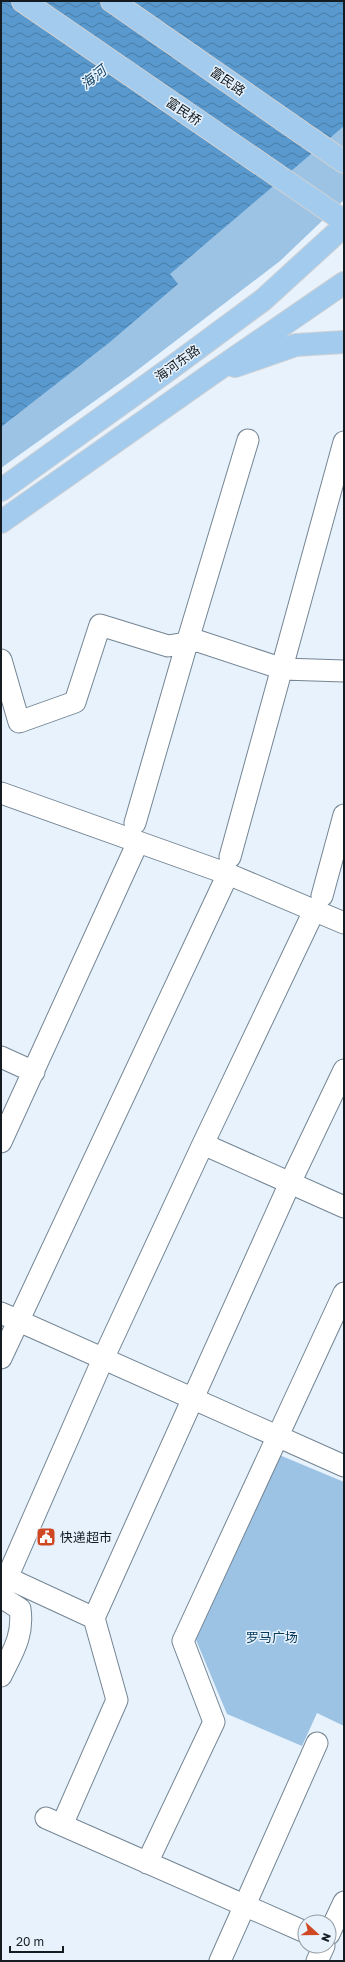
<svg xmlns="http://www.w3.org/2000/svg" width="345" height="1962" font-family="'Golos Text','Noto Sans SC',sans-serif">
<style>
.green{fill:#9cc3e4}
.water{fill:url(#water-waves)}
.lines{fill:none;stroke-linecap:round;stroke-linejoin:round}
.minor-casing{stroke:#748594;stroke-width:23}
.major-casing{stroke:#d0d1d3;stroke-width:24}
.minor{stroke:#fff;stroke-width:21}
.major{stroke:#a2cbed;stroke-width:22}
.labels{text-anchor:middle;dominant-baseline:central;stroke-width:3;stroke-linejoin:round;paint-order:stroke}
.street-label{font-size:13px;fill:#141b21;stroke:#e7f2fc}
.poi-label{font-size:13px;fill:#141b21;stroke:#e7f2fc;text-anchor:start}
.park-label{font-size:13px;fill:#03385a;stroke:#e7f2fc}
.water-label{font-size:14px;font-style:italic;fill:#154669;stroke:#e7f2fc}
</style>
<defs>
<pattern id="water-waves" width="16" height="10" patternUnits="userSpaceOnUse"><rect width="16" height="10" fill="#5999ce"/><path d="M0 5q4-4 8 0t8 0" fill="none" stroke="#487ca7"/></pattern>
</defs>
<rect width="100%" height="100%" fill="#e7f2fc"/>
<path class="green" d="M 1,1 L 344,1 L 344,200 L 280,261 L 131,375 L 1,468 Z
M 277,1454 L 344,1482 L 344,1726 L 317,1713 L 302,1746 L 227,1714 L 194,1635 Z"/>
<path class="water" d="M 1,1 L 344,1 L 344,126 L 170,274 L 178,284 L 110,342 L 1,427 Z"/>
<g class="lines">
<defs>
<path id="minor" d="M 1,660 L 19,722 L 75,702 L 100,625 L 168,646 L 198,641 L 283,669 L 344,671
M 1,793 L 228,874 L 344,923
M 135,823 L 187,643 L 248,440
M 230,857 L 344,442
M 322,896 L 344,815
M 1,1057 L 34,1072
M 1,1142 L 138,842
M 203,1144 L 344,1207
M 1,1313 L 344,1466
M 1,1358 L 228,874
M 1,1575 L 94,1618 L 117,1700 L 62,1825
M 7,1578 L 103,1359 L 203,1144 L 314,911
M 1,1597 L 20,1609 C 24,1636 12,1653 1,1676
M 94,1618 L 290,1183 L 344,1070
M 46,1818 L 305,1932
M 147,1863 L 214,1722 L 183,1641 L 344,1293
M 329,1934 L 344,1902
M 220,1961 L 317,1743
M 317,1961 L 324,1946"/>
<path id="major" d="M 23,1 L 344,221
M 112,1 L 344,162
M 235,366 L 296,345 L 344,342
M 1,490 L 171,368 L 263,300 L 344,226
M 1,522 L 210,375 L 344,283"/>
</defs>
<use href="#minor" class="minor-casing"/>
<use href="#major" class="major-casing"/>
<use href="#minor" class="minor"/>
<use href="#major" class="major"/>
</g>
<defs>
<symbol id="civic-square" viewBox="-11 -11 22 22"><rect x="-9" y="-9" width="18" height="18" rx="4" fill="#d04724" stroke="#e7f2fc"/><path d="M-.6-6.5H3V-4.5H.6V-3L4-1V1h2V6H-6V1h2V-1L-.6-3ZM-1.2 2.5V6h2.4V2.5Z" fill="#fff"/></symbol>
</defs>
<g fill-rule="evenodd">
<use href="#civic-square" x="35" y="1526" width="22" height="22"/>
</g>
<g class="labels">
<g class="street-label">
<text transform="translate(228 81) rotate(35)">富民路</text>
<text transform="translate(184 111) rotate(34)">富民桥</text>
<text transform="translate(177 363) rotate(-36)">海河东路</text>
</g>
<g class="poi-label">
<text x="60" y="1537">快递超市</text>
</g>
<g class="park-label">
<text x="272" y="1637">罗马广场</text>
</g>
<g class="water-label">
<text transform="translate(93 77) rotate(-39)">海河</text>
</g>
</g>
<rect width="345" height="1962" fill="none" stroke="#141b21" stroke-width="4"/>
<g transform="translate(317 1934) rotate(111)"><circle r="19" fill="#e7f2fc" stroke="#939ca4"/>
<path d="M0-3L7 15L0 10L-7 15Z" fill="#d04724"/>
<text y="-6" font-size="11" font-weight="bold" text-anchor="middle" fill="#141b21">N</text>
</g>
<path d="M10 1946v6h53v-6" fill="none" stroke="#141b21" stroke-width="2"/>
<text x="16" y="1946" font-size="12" fill="#141b21" stroke="#e7f2fc" stroke-width="3" paint-order="stroke">20 m</text>
</svg>
